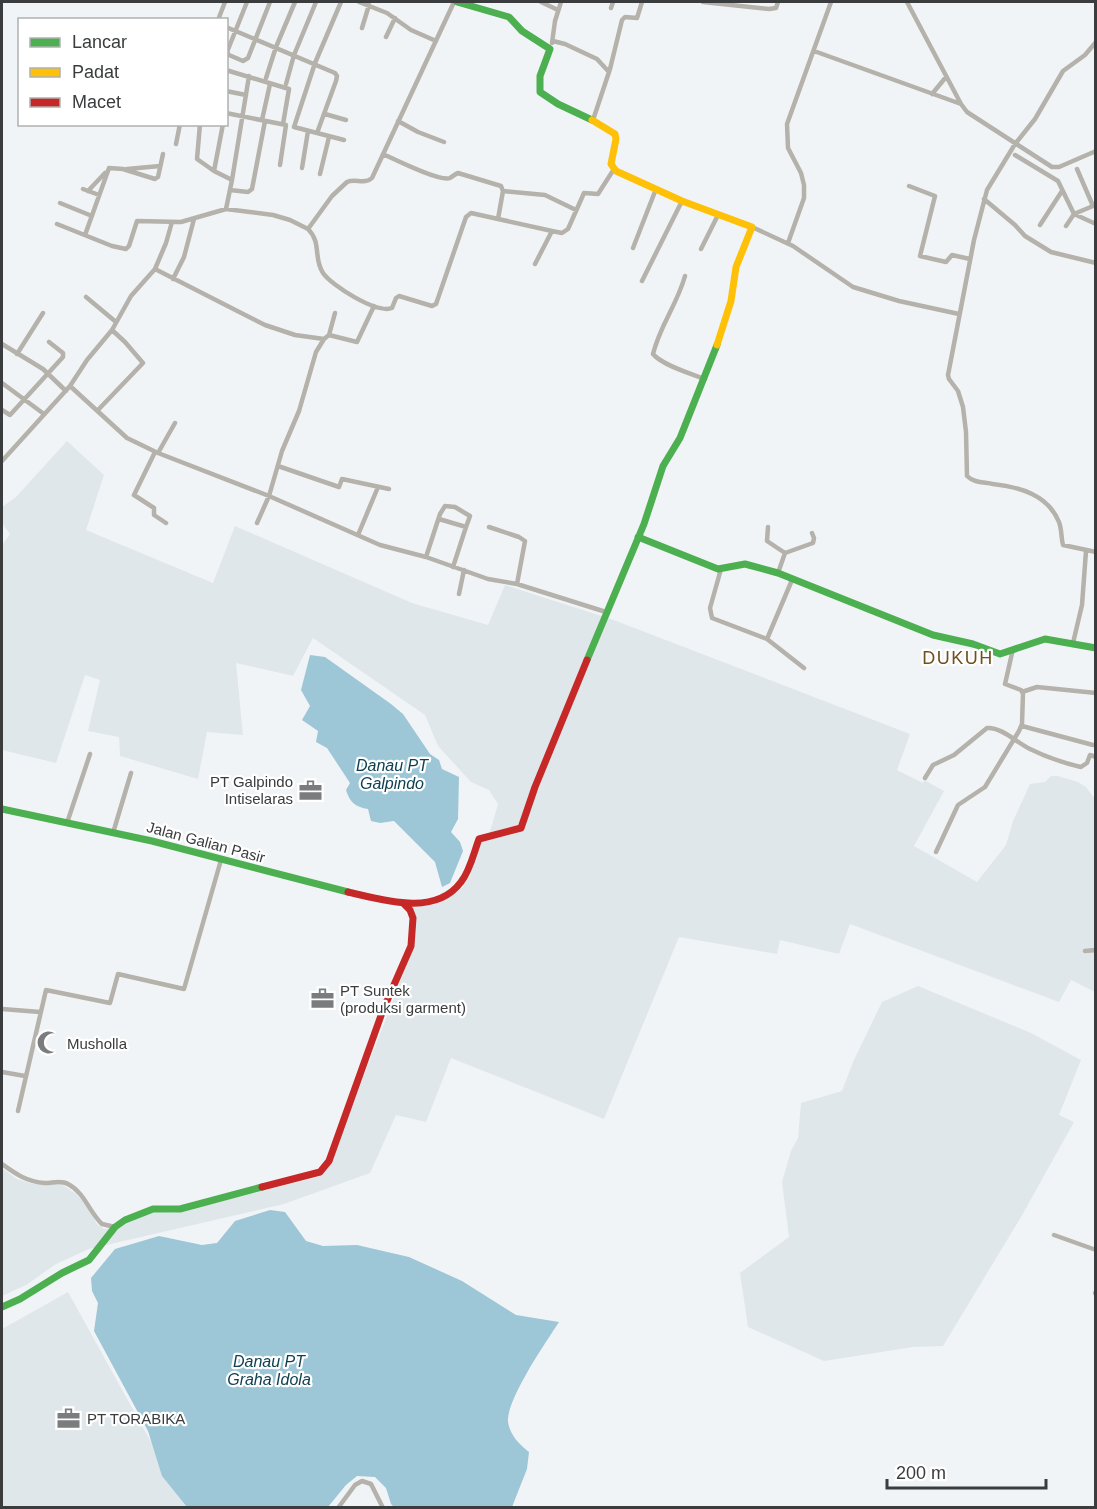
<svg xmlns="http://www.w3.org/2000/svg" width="1097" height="1509" font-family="Arial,sans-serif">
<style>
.built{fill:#dfe7eb}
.water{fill:#9dc6d6}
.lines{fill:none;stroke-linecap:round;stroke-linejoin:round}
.street{stroke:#b5b1ab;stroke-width:4.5}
.fast{stroke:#4caf50;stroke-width:7}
.slow{stroke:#ffc107;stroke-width:7}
.jam{stroke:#c62828;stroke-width:7}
.labels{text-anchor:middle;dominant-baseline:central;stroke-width:4.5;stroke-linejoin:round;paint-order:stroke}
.poi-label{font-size:15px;fill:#3a3c3d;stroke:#fff;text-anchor:start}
.street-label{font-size:15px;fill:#3a3c3d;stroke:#fff}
.water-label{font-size:16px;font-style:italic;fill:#0f4152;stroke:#fff}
.quarter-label{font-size:18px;letter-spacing:1.5px;fill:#6f4f1b;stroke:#fff}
</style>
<rect width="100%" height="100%" fill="#f1f4f6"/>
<path class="built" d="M 67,441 L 104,475 L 86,530 L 213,583 L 235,526 L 412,603 L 488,625 L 505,585 L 611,619 L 910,734 L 897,770 L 923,783 L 924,780 L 944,791 L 914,846 L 977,882 L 1006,845 L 1013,821 L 1030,784 L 1045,782 L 1051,776 L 1058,776 L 1078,782 L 1086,787 L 1095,799 L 1095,992 L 1071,980 L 1059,1002 L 850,924 L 839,954 L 780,940 L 777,954 L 679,937 L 604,1119 L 451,1058 L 426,1122 L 396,1115 L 370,1173 L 284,1204 L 89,1249 L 56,1264 L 26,1285 L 2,1296 L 2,1168 L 17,1179 L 33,1184 L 60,1183 L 76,1194 L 85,1203 L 97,1224 L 104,1229 L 121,1227 L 133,1219 L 154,1212 L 174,1213 L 318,1177 L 328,1168 L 411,954 L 416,923 L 413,907 L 442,901 L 463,887 L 470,876 L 479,843 L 489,835 L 498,804 L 489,790 L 471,782 L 438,746 L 425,715 L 313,638 L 293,676 L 236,663 L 243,735 L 207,732 L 198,779 L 120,756 L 119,737 L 88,731 L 100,680 L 85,675 L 56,763 L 2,750 L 2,545 L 10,534 L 2,523 L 2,507 L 16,497 Z
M 918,986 L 1031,1033 L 1081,1060 L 1059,1115 L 1074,1122 L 1021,1217 L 943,1346 L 913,1347 L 824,1361 L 748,1327 L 740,1273 L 789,1237 L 782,1182 L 791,1151 L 798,1138 L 801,1103 L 842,1091 L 853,1062 L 882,1002 Z
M 68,1292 L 187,1507 L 2,1507 L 2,1329 Z"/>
<path class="water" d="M 310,655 L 325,657 L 391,704 L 403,714 L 430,754 L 439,760 L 442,769 L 459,777 L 458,819 L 451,832 L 460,842 L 463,851 L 450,883 L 442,887 L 435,862 L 394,821 L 380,823 L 371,821 L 368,809 C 356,807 350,803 346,790 L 350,783 L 327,748 L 316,742 L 318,731 L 302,720 L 310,706 L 301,690 Z
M 270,1210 L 285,1212 L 306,1241 L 323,1246 L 357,1245 L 409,1257 L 462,1281 L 516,1315 L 559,1322 C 546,1342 506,1400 508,1422 C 510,1435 519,1444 529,1452 L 527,1469 L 512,1507 L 394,1507 L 391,1504 L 386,1488 L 375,1477 L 357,1476 L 346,1485 L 328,1507 L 187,1507 L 162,1476 L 148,1431 L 94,1331 L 98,1303 L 92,1291 L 91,1278 L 115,1249 L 159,1236 L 202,1245 L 217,1243 L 235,1221 Z"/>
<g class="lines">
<path class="street" d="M 247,2 L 227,52 L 229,55 L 243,61 L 248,58 L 270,2
M 341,2 L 315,63 L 294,127 L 344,140
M 359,2 L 387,13 L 411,30 L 436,41
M 541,2 L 558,10
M 703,2 L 769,9 L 776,8 L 778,2
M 907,2 L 961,104
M 611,8 L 613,2
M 218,20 L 225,2
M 226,27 L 335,73 L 337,76 L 336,81 L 317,133
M 362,28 L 369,5
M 386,37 L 395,18
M 553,41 L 565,44 L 597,59 L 609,72
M 1096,42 L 1085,55 L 1063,71 L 1035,119 L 1015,144 L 987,190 L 974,240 L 948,375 L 949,379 L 958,391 L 963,407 L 966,432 L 967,476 C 974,483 984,482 993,484 C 1020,487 1048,495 1059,522 C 1062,530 1061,538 1063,545 L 1096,552
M 552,43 L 555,21 L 561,2
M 814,51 L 961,104 L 967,112 L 1052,167 L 1059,167 L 1096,151
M 226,70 L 289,89 L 283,124
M 266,78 L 276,47 L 295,2
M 286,84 L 294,55 L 316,2
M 226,91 L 246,95
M 932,94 L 946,77
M 226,113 L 286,125 L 280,165
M 325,114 L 346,120
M 262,120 L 270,84
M 593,120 L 610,69 L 622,20 L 625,17 L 637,18 L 642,2
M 398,121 L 418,132 L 444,142
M 200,124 L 197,159 L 214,171 L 232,180
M 176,144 L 180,124
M 383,154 C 394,159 440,182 450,178 C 452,177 455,174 458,173 L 501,186 L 503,191 L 498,219
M 1015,155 L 1058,181 L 1074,214 L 1096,224
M 302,168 L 308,131
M 127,169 L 160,166
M 1077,169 L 1093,206
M 214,171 L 223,124
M 320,174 L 329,137
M 909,186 L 935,196 L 920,256 L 946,262 L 952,255 L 970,259
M 83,189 L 99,195
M 230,190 L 248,192 L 252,189 L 265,121
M 88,191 L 105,173
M 503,191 L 545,195 L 576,210
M 984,199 L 1015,225 L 1025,236 L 1051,252 L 1096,263
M 60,203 L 92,216
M 226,209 L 232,180 L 249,76
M 57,224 L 112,246 L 126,249 L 129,246 L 137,221 L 181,222 L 226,209 L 273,215 L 290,220 L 308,229 L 332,196 L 347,182 C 355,178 365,185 372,178 L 454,2
M 1040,225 L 1062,191
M 1066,226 L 1074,214 L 1093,206
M 752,227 L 793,246 L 853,287 L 899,301 L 959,314
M 308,229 C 322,243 313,258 323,273 C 332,286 377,314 392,308 L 396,298 L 399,296 L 432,306 L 436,304 L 466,217 L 471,213 L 552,231
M 85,235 L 109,168 L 123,169 L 155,179 L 158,177 L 163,154
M 788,243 L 804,198 L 804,185 L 801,173 L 788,148 L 787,124 L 831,2
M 633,248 L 656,189
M 701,249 L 718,215
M 535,264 L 552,231 L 562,233 L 568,229 L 584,193 L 598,194 L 614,169
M 155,269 L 265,325 L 295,335 L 324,339
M 685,276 C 677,305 660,325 653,354 C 662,365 691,374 705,379
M 173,279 L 184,257 L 194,219
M 642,281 L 682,201
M 86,297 L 116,322
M 329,335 L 335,313
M 2,344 L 43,369 L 66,391
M 17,354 L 43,313
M 2,383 L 44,414
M 70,386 L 127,438 L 158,453 L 269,496 L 380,545 L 426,557 L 488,579 L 517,584 L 606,612
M 2,410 L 10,415 L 63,357 L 63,353 L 49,342
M 98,410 L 143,363 L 125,342 L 112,330
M 155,452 L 134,495 L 154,508 L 154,515 L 166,523
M 158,453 L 175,423
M 2,461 L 70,386 L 87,360 L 112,330 L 131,296 L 155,269 L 166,243 L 172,222
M 278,466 L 339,487 L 342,479 L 389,489
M 257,523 L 269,496 L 282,451 L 299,411 L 316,352 L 324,339 L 329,335 L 357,342 L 374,306
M 489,527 L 519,537 L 525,541 L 517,584
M 768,527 L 767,541 L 785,553
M 358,535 L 378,487
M 426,557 L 440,514 L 445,506 L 455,507 L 470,516 L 466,527 L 439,519
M 453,567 L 466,527
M 721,569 L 710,608 L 712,618 L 767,639 L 804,668
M 778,573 L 785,553 L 813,543 L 814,538 L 812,533
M 459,594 L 464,570
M 767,639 L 792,580
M 1073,643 L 1082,605 L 1086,551
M 1022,692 L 1037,687 L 1096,693
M 1022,726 L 1093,745
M 925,778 L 933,765 L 954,755 L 987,728 C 1002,727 1017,743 1030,749 C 1046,757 1064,763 1081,767 L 1087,763 L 1090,755 L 1096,757
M 67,823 L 90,754
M 113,833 L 131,773
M 936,852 L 958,805 L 985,787 L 1019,731 L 1022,724 L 1023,693 L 1021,690 L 1005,684 L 1013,649
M 1085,951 L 1096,950
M 2,1009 L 40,1012
M 2,1072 L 25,1076
M 18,1111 L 46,990 L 110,1003 L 118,974 L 184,989 L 221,860
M 2,1164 C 16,1174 27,1182 45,1183 C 53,1183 61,1180 68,1184 C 85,1193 89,1212 102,1224 L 115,1227
M 1054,1235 L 1096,1250
M 1095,1293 L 1096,1293
M 338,1508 L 355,1485 L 362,1481 L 371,1484 L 383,1508"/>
<path class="fast" d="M 457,2 L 509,17 L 522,31 L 550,49 L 540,76 L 540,92 L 558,104 L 592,120
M 638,537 L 718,569 L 745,564 L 778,573 L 933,635 L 973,644 L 1000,654 L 1045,639 L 1096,648
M 587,660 L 644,524 L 663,466 L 680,438 L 717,345
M 2,809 L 152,841 L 348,892
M 2,1307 L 20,1299 L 62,1273 L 89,1260 L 115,1227 L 125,1220 L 153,1209 L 180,1209 L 262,1187"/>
<path class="slow" d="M 592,120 L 615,134 L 616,139 L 611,164 L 616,171 L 682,201 L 752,227 L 736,267 L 731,301 L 717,345"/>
<path class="jam" d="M 348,892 C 383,900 435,917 461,882 C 470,871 474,852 479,839 L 521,828 L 535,787 L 587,660
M 262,1187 L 320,1172 L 329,1161 L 383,1010 L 411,946 L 413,918 L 410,910 L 404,904"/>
</g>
<defs>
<symbol id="office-bare" viewBox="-9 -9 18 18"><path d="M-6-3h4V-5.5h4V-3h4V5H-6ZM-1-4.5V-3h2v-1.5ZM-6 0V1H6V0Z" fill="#7a7c7e" stroke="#fff" stroke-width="2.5" paint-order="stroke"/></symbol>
<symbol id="mosque-bare" viewBox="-9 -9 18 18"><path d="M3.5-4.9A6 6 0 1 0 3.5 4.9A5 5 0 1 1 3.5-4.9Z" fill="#7a7c7e" stroke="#fff" stroke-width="2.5" paint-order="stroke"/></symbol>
</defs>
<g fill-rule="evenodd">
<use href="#office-bare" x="294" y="774" width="33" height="33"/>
<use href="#office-bare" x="306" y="982" width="33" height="33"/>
<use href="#mosque-bare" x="32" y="1026" width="33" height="33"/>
<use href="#office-bare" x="52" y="1402" width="33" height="33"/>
</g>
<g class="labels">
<g class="poi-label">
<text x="293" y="781" text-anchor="end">PT Galpindo<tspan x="293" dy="17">Intiselaras</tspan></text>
<text x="340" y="990">PT Suntek<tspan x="340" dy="17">(produksi garment)</tspan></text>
<text x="67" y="1043">Musholla</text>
<text x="87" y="1418">PT TORABIKA</text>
</g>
<g class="street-label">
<text transform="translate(206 842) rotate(15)">Jalan Galian Pasir</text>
</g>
<g class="water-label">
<text x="392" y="765">Danau PT<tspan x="392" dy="18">Galpindo</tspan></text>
<text x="269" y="1361">Danau PT<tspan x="269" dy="18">Graha Idola</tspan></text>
</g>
<g class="quarter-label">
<text x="958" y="658">DUKUH</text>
</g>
</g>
<rect width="1097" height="1509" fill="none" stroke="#3a3c3d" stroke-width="6"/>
<rect x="18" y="18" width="210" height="108" fill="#ffffff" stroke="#b0b1b1" stroke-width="1.5"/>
<rect x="30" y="38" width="30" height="9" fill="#4caf50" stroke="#b0b1b1" stroke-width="1.5"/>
<text x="72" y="48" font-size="18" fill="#3a3c3d">Lancar</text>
<rect x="30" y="68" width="30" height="9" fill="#ffc107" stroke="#b0b1b1" stroke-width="1.5"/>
<text x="72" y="78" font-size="18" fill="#3a3c3d">Padat</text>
<rect x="30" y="98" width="30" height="9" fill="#c62828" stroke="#b0b1b1" stroke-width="1.5"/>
<text x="72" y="108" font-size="18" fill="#3a3c3d">Macet</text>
<path d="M887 1479v9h159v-9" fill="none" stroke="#3a3c3d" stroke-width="3"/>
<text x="896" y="1479" font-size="18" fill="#3a3c3d" stroke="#ffffff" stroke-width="4.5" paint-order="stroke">200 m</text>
</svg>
